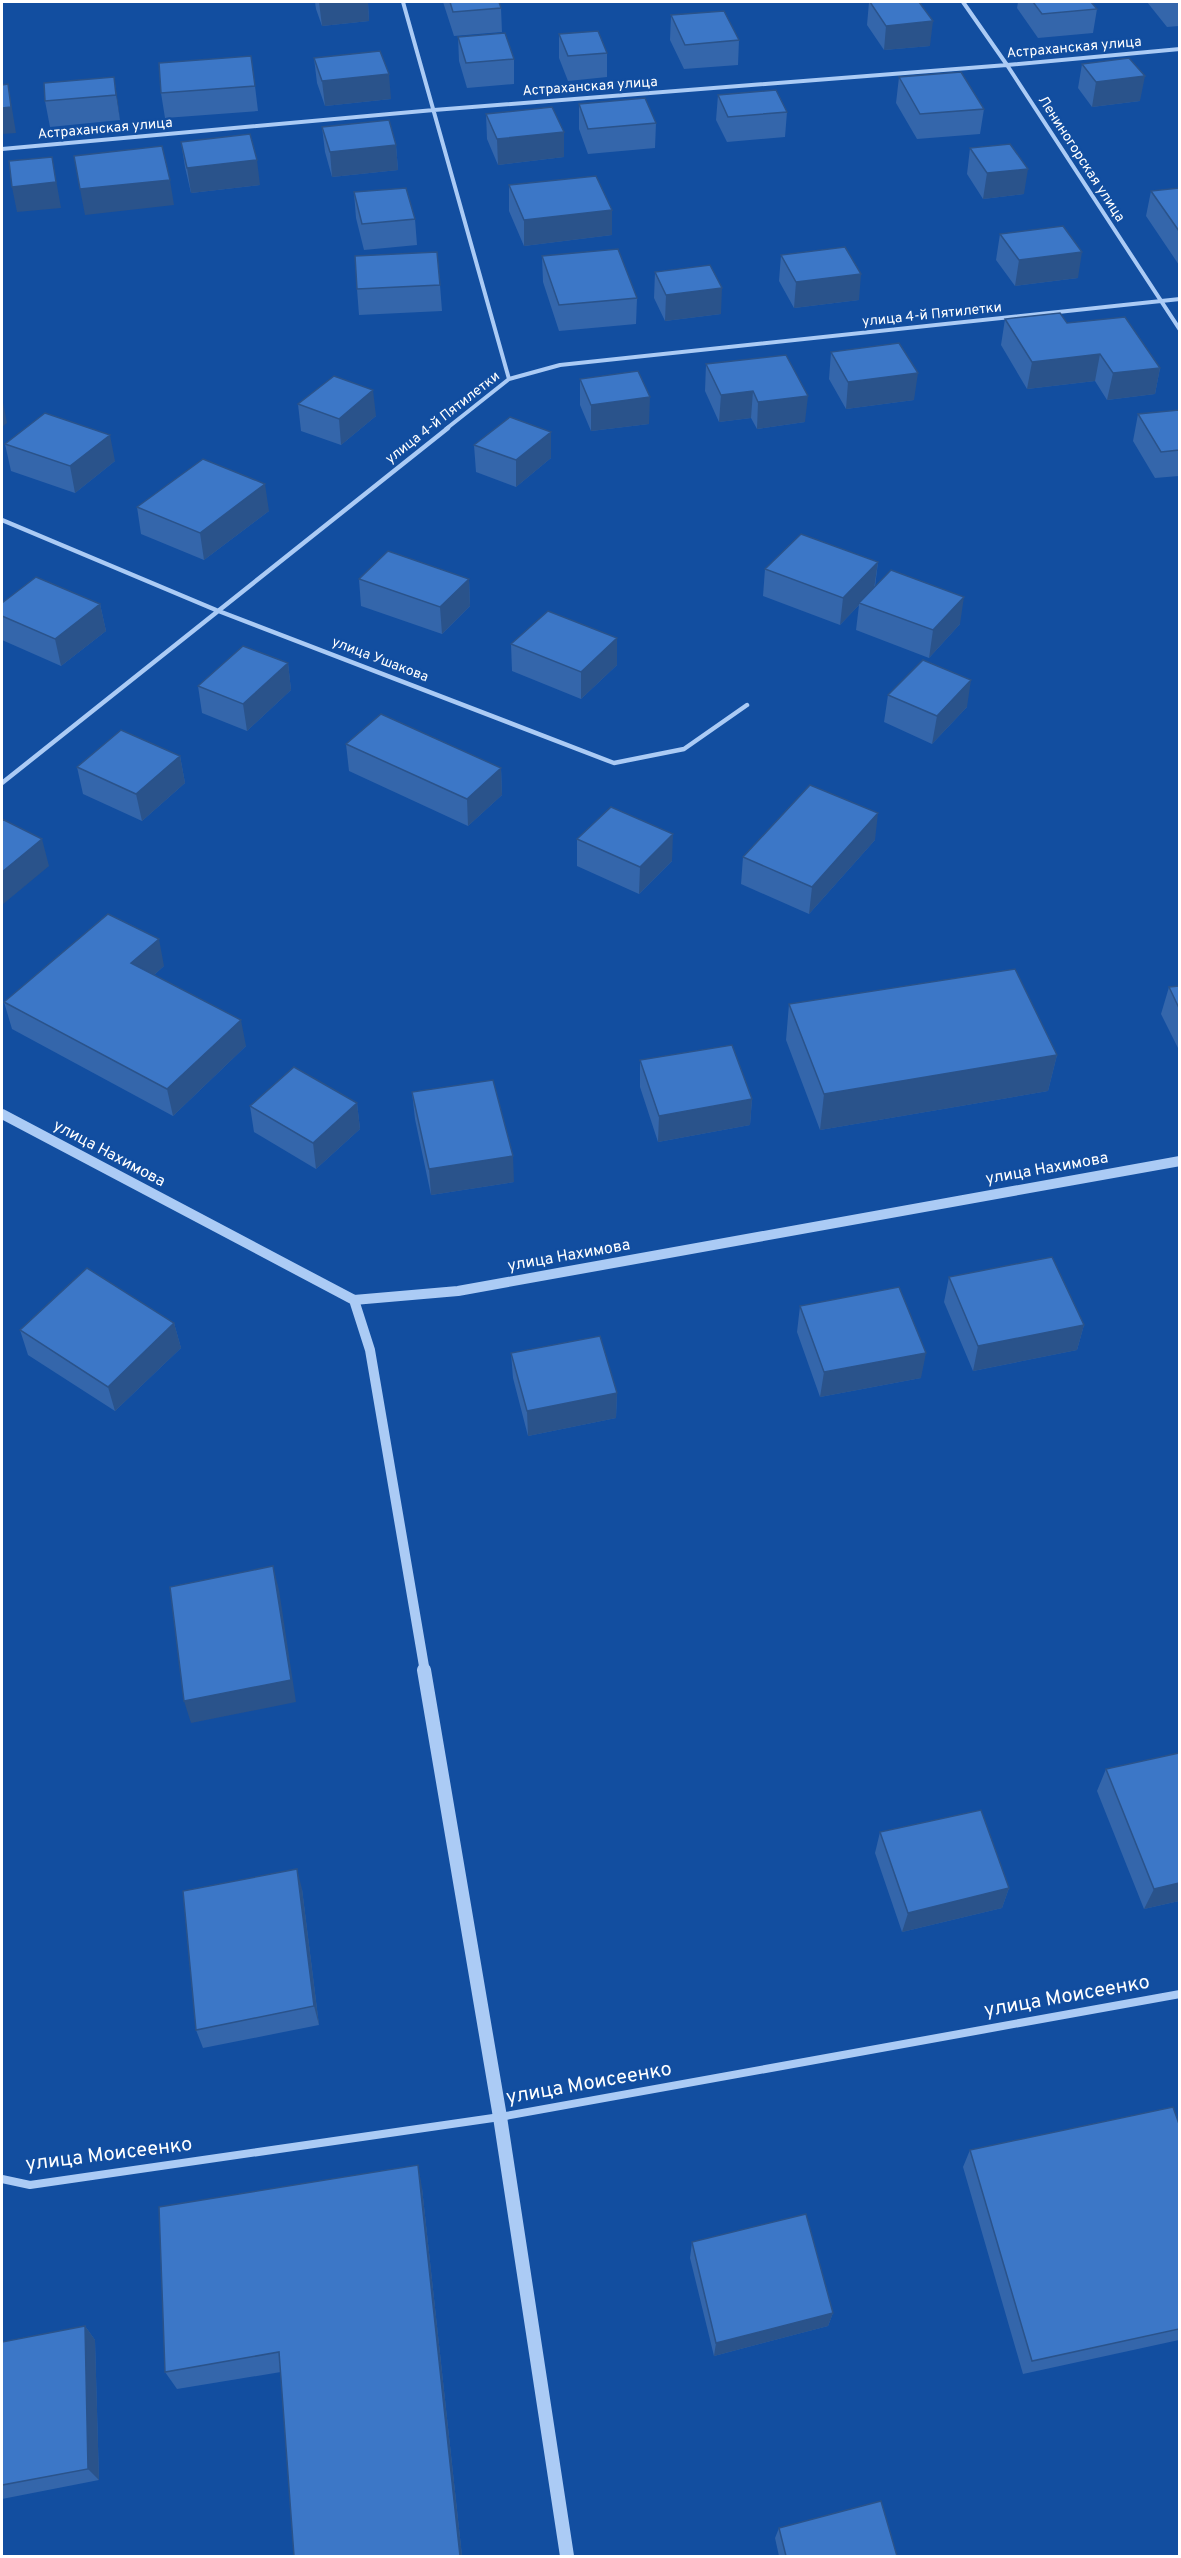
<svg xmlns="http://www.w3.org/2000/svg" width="1181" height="2558" font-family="Overpass,sans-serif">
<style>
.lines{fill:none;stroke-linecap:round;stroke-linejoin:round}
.minor-far2{stroke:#abcbf5;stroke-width:4}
.minor-far1{stroke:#abcbf5;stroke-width:4.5}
.minor{stroke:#abcbf5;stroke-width:8}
.tertiary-far1{stroke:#abcbf5;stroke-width:10}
.tertiary{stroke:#abcbf5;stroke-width:14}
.wall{fill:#3466ab}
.shaded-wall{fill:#2a538b}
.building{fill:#3c77c7;stroke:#2a538b;stroke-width:1.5}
.labels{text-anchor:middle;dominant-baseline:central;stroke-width:4.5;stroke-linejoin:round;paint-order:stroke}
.far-street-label{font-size:14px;fill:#fff;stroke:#124ea0}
.street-label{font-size:16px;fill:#fff;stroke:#124ea0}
.near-street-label{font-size:20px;fill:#fff;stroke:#124ea0}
</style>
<rect width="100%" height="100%" fill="#124ea0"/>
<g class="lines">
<path class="minor-far2" d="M 403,2 L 509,379
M 963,2 L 1007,65 L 1180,330
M 2,149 L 434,110 L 1007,65 L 1180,49
M 446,429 L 509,379 L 560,365 L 1180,299"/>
<path class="minor-far1" d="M 2,520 L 216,610 L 614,763 L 684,749 L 747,705
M 2,783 L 448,428"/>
<path class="minor" d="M 2,2179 L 30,2185 L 500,2117 L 1180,1994"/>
<path class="tertiary-far1" d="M 2,1114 L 354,1300 L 458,1291 L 1180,1161
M 354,1300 L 370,1350 L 425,1672"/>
<path class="tertiary" d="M 424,1670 L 500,2117 L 567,2556"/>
</g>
<path class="wall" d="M 315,2 L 368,2 L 369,21 L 322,26 L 316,9 Z
M 443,2 L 499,2 L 501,8 L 502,32 L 454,36 Z
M 869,2 L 919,2 L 930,46 L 884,50 L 867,25 Z
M 1018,2 L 1091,2 L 1097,9 L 1093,33 L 1038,38 L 1017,8 Z
M 1147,2 L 1179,2 L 1179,26 L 1167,27 Z
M 671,15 L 739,40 L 738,65 L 684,69 L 670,40 Z
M 559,34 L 607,53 L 607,77 L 568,81 L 559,58 Z
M 458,37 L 514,59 L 514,84 L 467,88 L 459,61 Z
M 314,58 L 391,99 L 325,106 L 317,83 Z
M 1082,64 L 1140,101 L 1092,107 L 1078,88 Z
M 114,77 L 120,120 L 50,127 L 45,101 Z
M 899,77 L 984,109 L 980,134 L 917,139 L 896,103 Z
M 255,86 L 258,111 L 165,118 L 161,93 Z
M 718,95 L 787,112 L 785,137 L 727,142 L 716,120 Z
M 579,104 L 656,123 L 655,148 L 588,154 L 579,129 Z
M 486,114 L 564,132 L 564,157 L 498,165 L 487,139 Z
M 322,127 L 396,145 L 398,170 L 332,177 L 325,152 Z
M 181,142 L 260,185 L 191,193 L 185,167 Z
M 970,148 L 1024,194 L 983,199 L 967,174 Z
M 509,185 L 612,210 L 612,235 L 524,246 L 509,211 Z
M 1179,188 L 1179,265 L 1146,216 L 1151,191 Z
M 354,192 L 415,219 L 417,245 L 364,250 L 356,218 Z
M 1000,234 L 1078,278 L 1015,286 L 996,260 Z
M 781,255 L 859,300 L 794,308 L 779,281 Z
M 542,256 L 637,298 L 636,324 L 559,331 L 543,282 Z
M 655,272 L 721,314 L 665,321 L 654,298 Z
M 440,285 L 442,311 L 359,315 L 357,289 Z
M 1005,319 L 1067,323 L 1160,368 L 1155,394 L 1107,400 L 1095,381 L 1027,389 L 1001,345 Z
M 831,352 L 914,400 L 846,409 L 829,379 Z
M 706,364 L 805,422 L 757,429 L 751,418 L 719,422 L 705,391 Z
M 580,379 L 649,424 L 591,431 L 580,405 Z
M 298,404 L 376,416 L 341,445 L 301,431 Z
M 1179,410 L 1179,476 L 1155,478 L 1133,441 L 1138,414 Z
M 5,444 L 115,461 L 75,493 L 11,471 Z
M 474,445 L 551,458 L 516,487 L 476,472 Z
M 137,507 L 269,511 L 204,560 L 141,534 Z
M 878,562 L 875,587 L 960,624 L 929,658 L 856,630 L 859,605 L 840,625 L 763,596 L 765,569 Z
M 359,579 L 469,579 L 470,606 L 442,634 L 361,606 Z
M 2,603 L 100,604 L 106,631 L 61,666 L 2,640 Z
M 511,644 L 617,665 L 581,699 L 512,671 Z
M 288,663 L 291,690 L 247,731 L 202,713 L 198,686 Z
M 888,695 L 967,707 L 932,744 L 884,722 Z
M 346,744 L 501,768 L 502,795 L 468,826 L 349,771 Z
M 180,756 L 185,783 L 142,821 L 83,794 L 77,767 Z
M 577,839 L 672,861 L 639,894 L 577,866 Z
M 875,840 L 809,914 L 741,884 L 743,857 Z
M 164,966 L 154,975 L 246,1046 L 173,1116 L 12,1029 L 4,1002 Z
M 1179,986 L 1179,1050 L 1161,1014 L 1169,987 Z
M 789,1004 L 1057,1055 L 1048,1091 L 820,1130 L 786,1040 Z
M 640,1060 L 752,1099 L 750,1125 L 658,1142 L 640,1087 Z
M 412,1092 L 514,1182 L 431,1195 L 415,1119 Z
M 357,1103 L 360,1129 L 316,1169 L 254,1132 L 250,1106 Z
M 949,1277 L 1084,1325 L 1077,1350 L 973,1371 L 944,1302 Z
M 800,1306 L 921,1378 L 820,1397 L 797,1332 Z
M 174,1323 L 181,1348 L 115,1411 L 28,1355 L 20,1330 Z
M 511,1353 L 617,1393 L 616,1418 L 528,1436 L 513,1378 Z
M 1179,1753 L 1179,1901 L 1144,1909 L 1097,1791 L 1106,1769 Z
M 880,1832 L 1009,1888 L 1002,1908 L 902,1932 L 875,1853 Z
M 302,1889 L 319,2025 L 203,2048 L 196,2030 Z
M 1179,2124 L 1179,2340 L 1023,2374 L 963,2167 L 970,2150 Z
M 422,2188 L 462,2556 L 294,2556 L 281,2372 L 177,2389 L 165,2372 Z
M 692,2242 L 833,2313 L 828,2326 L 714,2356 L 690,2258 Z
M 85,2326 L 95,2340 L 99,2480 L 2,2499 L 2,2342 Z
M 779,2528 L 897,2556 L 779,2556 L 775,2538 Z"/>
<path class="shaded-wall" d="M 319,2 L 368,2 L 369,21 L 322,26 Z
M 933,21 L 930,46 L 884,50 L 886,26 Z
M 389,74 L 391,99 L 325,106 L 322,81 Z
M 1145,76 L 1140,101 L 1092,107 L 1096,82 Z
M 114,77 L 118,102 L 120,120 L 116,95 Z
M 8,84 L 16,133 L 2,134 L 2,108 Z
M 564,132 L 564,157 L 498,165 L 497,139 Z
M 396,145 L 398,170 L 332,177 L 330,152 Z
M 52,157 L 61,208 L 17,212 L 12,187 Z
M 257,160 L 260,185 L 191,193 L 187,168 Z
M 1028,169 L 1024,194 L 983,199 L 987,173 Z
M 170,180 L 174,205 L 85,215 L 80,189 Z
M 612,210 L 612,235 L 524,246 L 524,220 Z
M 1082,252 L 1078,278 L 1015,286 L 1019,260 Z
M 861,274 L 859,300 L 794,308 L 796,282 Z
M 722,288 L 721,314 L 665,321 L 666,295 Z
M 1100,354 L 1095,381 L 1027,389 L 1032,362 Z
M 1160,368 L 1155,394 L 1107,400 L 1113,373 Z
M 918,373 L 914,400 L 846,409 L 848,382 Z
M 373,390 L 376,416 L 341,445 L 339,419 Z
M 753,391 L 751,418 L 719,422 L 721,395 Z
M 808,396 L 805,422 L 757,429 L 758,402 Z
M 2,397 L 7,423 L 2,427 Z
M 650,397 L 649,424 L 591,431 L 591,405 Z
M 551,432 L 551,458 L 516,487 L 516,460 Z
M 110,435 L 115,461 L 75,493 L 70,466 Z
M 265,484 L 269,511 L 204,560 L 200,533 Z
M 878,562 L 874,589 L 859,603 L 859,605 L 840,625 L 843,598 Z
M 469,579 L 470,606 L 442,634 L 440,607 Z
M 964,597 L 960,624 L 929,658 L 933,630 Z
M 100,604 L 106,631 L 61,666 L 55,639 Z
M 617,638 L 617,665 L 581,699 L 581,672 Z
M 288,663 L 291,690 L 247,731 L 243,704 Z
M 971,680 L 967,707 L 932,744 L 937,716 Z
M 180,756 L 185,783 L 142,821 L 136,794 Z
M 501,768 L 502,795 L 468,826 L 467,799 Z
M 878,813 L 875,840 L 809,914 L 812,887 Z
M 673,834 L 672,861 L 639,894 L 640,867 Z
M 42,839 L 49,866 L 2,905 L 2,872 Z
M 159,939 L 164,966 L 137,990 L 131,963 Z
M 241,1020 L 246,1046 L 173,1116 L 167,1089 Z
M 1057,1055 L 1048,1091 L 820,1130 L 824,1094 Z
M 752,1099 L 750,1125 L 658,1142 L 659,1116 Z
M 357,1103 L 360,1129 L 316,1169 L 313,1143 Z
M 513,1156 L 514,1182 L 431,1195 L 429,1169 Z
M 174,1323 L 181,1348 L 115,1411 L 108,1387 Z
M 1084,1325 L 1077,1350 L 973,1371 L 978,1346 Z
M 926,1353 L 921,1378 L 820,1397 L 824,1372 Z
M 617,1393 L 616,1418 L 528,1436 L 527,1411 Z
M 273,1566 L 279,1590 L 296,1702 L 191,1723 L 184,1701 Z
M 297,1869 L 302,1889 L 319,2025 L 314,2006 Z
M 1179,1883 L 1179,1901 L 1144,1909 L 1154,1889 Z
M 1009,1888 L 1002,1908 L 902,1932 L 908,1913 Z
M 418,2165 L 422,2188 L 462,2556 L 460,2556 Z
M 833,2313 L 828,2326 L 714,2356 L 716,2343 Z
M 85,2326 L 95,2340 L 99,2480 L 88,2469 Z"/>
<path class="building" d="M 450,2 L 499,2 L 501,8 L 453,12 Z
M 870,2 L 919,2 L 933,21 L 886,26 Z
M 1033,2 L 1091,2 L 1097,9 L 1042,14 Z
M 724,11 L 739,40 L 685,45 L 671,15 Z
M 598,31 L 607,53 L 568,56 L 559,34 Z
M 505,33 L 514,59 L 466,63 L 458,37 Z
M 380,51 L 389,74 L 322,81 L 314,58 Z
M 251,56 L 255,86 L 161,93 L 159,63 Z
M 1129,58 L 1145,76 L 1096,82 L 1082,64 Z
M 961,72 L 984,109 L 920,114 L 899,77 Z
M 114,77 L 116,95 L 45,101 L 44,83 Z
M 8,84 L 11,107 L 2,108 L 2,85 Z
M 776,90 L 787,112 L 728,117 L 718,95 Z
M 645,98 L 656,123 L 588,129 L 579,104 Z
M 552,107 L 564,132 L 497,139 L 486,114 Z
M 389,120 L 396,145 L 330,152 L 322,127 Z
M 250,134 L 257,160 L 187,168 L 181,142 Z
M 1010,144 L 1028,169 L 987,173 L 970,148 Z
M 162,146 L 170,180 L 80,189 L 74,156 Z
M 52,157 L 56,182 L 12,187 L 9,161 Z
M 596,176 L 612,210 L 524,220 L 509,185 Z
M 406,188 L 415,219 L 362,224 L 354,192 Z
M 1179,188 L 1179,231 L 1151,191 Z
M 1063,226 L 1082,252 L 1019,260 L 1000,234 Z
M 845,247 L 861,274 L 796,282 L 781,255 Z
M 618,249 L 637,298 L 559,305 L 542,256 Z
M 437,252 L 440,285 L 357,289 L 355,256 Z
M 710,265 L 722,288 L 666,295 L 655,272 Z
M 1060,313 L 1067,323 L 1125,317 L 1160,368 L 1113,373 L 1100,354 L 1032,362 L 1005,319 Z
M 899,343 L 918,373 L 848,382 L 831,352 Z
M 786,355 L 808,396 L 758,402 L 753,391 L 721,395 L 706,364 Z
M 638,371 L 650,397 L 591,405 L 580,379 Z
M 334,376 L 373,390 L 339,419 L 298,404 Z
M 1179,410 L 1179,450 L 1161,452 L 1138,414 Z
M 45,413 L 110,435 L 70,466 L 5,444 Z
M 510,417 L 551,432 L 516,460 L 474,445 Z
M 203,459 L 265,484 L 200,533 L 137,507 Z
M 801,534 L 878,562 L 843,598 L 765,569 Z
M 388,551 L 469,579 L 440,607 L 359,579 Z
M 891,570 L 964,597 L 933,630 L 859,603 Z
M 36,577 L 100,604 L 55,639 L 2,616 L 2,603 Z
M 548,611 L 617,638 L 581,672 L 511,644 Z
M 243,646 L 288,663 L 243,704 L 198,686 Z
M 923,660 L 971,680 L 937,716 L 888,695 Z
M 381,714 L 501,768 L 467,799 L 346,744 Z
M 121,730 L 180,756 L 136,794 L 77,767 Z
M 810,785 L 878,813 L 812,887 L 743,857 Z
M 611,807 L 673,834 L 640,867 L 577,839 Z
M 2,819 L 42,839 L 2,872 Z
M 108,914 L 159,939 L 131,963 L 241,1020 L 167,1089 L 4,1002 Z
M 1015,969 L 1057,1055 L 824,1094 L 789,1004 Z
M 1179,986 L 1179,1008 L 1169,987 Z
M 732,1045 L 752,1099 L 659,1116 L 640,1060 Z
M 294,1067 L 357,1103 L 313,1143 L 250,1106 Z
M 493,1080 L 513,1156 L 429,1169 L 412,1092 Z
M 1052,1257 L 1084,1325 L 978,1346 L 949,1277 Z
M 87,1268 L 174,1323 L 108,1387 L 20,1330 Z
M 899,1287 L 926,1353 L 824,1372 L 800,1306 Z
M 600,1336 L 617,1393 L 527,1411 L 511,1353 Z
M 273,1566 L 291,1680 L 184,1701 L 170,1587 Z
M 1179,1753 L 1179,1883 L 1154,1889 L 1106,1769 Z
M 981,1810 L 1009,1888 L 908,1913 L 880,1832 Z
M 297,1869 L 314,2006 L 196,2030 L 183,1891 Z
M 1173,2107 L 1179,2124 L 1179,2329 L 1032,2361 L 970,2150 Z
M 418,2165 L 460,2556 L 294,2556 L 279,2352 L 165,2372 L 159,2207 Z
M 806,2214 L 833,2313 L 716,2343 L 692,2242 Z
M 85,2326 L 88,2469 L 2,2485 L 2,2342 Z
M 881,2501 L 897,2556 L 786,2556 L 779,2528 Z"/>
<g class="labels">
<g class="far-street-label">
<text transform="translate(1074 48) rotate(-5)">Астраханская улица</text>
<text transform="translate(590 87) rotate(-4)">Астраханская улица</text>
<text transform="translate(105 129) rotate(-5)">Астраханская улица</text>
<text transform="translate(1081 159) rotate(57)">Лениногорская улица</text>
<text transform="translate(932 315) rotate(-6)">улица 4-й Пятилетки</text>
<text transform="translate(443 418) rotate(-38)">улица 4-й Пятилетки</text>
<text transform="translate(380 660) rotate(21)">улица Ушакова</text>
</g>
<g class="street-label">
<text transform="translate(109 1154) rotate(28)">улица Нахимова</text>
<text transform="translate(1047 1169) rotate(-10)">улица Нахимова</text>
<text transform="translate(569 1256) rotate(-10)">улица Нахимова</text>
</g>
<g class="near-street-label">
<text transform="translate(1067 1997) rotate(-10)">улица Моисеенко</text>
<text transform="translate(589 2084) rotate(-10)">улица Моисеенко</text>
<text transform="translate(109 2155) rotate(-7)">улица Моисеенко</text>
</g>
</g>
<rect width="1181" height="2558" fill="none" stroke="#ffffff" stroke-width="6"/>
</svg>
